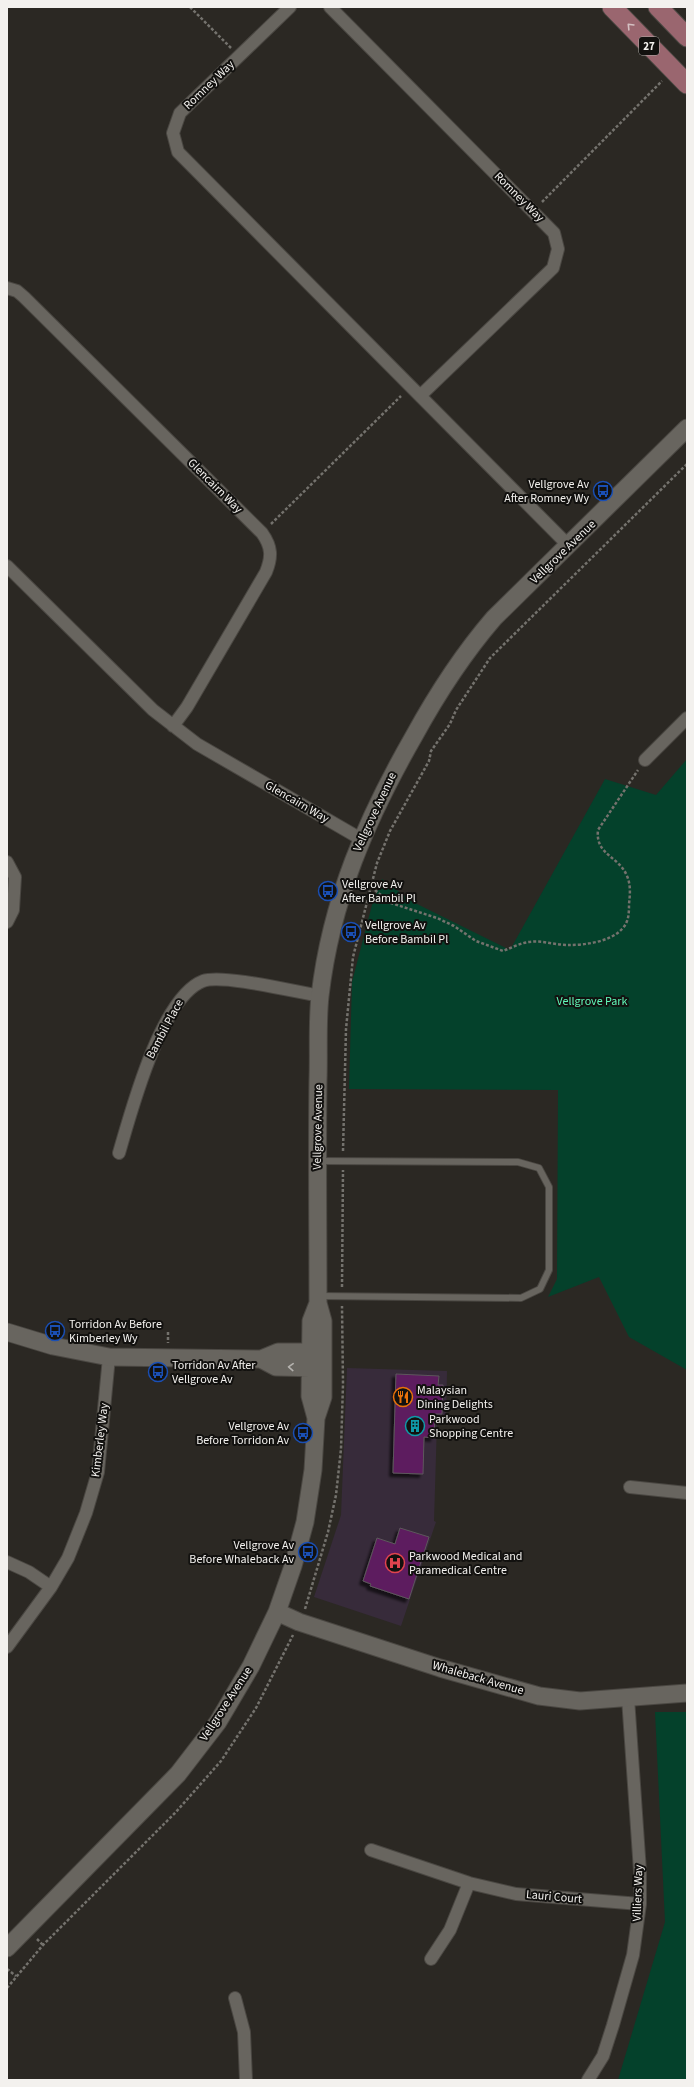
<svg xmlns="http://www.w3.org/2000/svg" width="694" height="2087" font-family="'Source Sans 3',sans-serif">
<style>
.commercial{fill:#372b3a}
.green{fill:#04412b}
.building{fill:#5d1a5e;stroke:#5d575c;filter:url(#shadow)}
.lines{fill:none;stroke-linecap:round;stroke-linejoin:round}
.lane-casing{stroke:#4a4742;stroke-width:8}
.street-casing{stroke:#4a4742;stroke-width:14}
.secondary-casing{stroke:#4a4742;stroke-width:19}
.primary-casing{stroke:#4a4742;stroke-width:21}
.path{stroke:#74726d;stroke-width:2.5;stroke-dasharray:3 2;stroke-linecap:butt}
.lane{stroke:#68655f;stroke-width:6}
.street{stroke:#68655f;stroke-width:12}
.secondary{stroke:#68655f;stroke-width:17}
.primary{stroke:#9a666f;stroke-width:19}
.oneway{stroke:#d4c0c2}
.oneway2{stroke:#b4b2ae}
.labels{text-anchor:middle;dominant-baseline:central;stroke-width:4;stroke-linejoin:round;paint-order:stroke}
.shield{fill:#12110f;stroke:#b0aeab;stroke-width:1}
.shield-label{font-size:11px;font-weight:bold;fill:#f3f1ee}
.street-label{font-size:12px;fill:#f3f1ee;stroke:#12110f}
.poi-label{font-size:12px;fill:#f3f1ee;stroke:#12110f;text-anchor:start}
.park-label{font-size:12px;fill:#61faba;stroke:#12110f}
</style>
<defs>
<filter id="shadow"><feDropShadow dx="-3.5" dy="3.5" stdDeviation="1" flood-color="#0009"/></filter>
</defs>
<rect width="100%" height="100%" fill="#2b2823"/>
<path class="commercial" d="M 347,1368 L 447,1371 L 446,1423 L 437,1423 L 434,1521 L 436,1522 L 401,1626 L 314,1597 L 341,1515 Z"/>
<path class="green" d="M 687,759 L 687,1370 L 629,1337 L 599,1277 L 548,1297 L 557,1279 L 558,1090 L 349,1089 L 352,982 L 372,905 L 382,879 L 413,902 L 510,950 L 605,779 L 656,795 Z
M 655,1712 L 687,1712 L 687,2080 L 618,2080 L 665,1922 Z"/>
<path class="building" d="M 396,1374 L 439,1376 L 438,1385 L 443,1385 L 442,1414 L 435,1414 L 434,1438 L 424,1437 L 423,1474 L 393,1473 Z
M 400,1528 L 429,1537 L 409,1599 L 370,1586 L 371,1584 L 363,1581 L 377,1538 L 395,1544 Z"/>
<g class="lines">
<defs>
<path id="lane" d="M 319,1161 L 518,1162 L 539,1168 L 549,1187 L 549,1270 L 540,1289 L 521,1298 L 319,1296"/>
<path id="street" d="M 290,7 L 180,113 L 173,133 L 178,152 L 569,546
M 330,7 L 554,233 L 558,249 L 553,268 L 421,395
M 7,288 L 17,291 L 24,297 L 262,533 C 272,547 272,557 266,572 L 187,707 L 173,726
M 7,566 L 153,710 L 197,744 L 361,839
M 645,760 L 687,718
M 7,862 L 15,877 L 13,910 L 7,922
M 119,1153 C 131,1112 161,997 203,981 C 223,974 296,992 320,996
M 630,1487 L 687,1493
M 7,1562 L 29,1572 L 51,1587
M 7,1647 L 51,1587 L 68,1558 L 86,1513 L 98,1472 L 109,1357
M 371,1850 L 469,1883 L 516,1894 L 640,1904
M 431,1959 L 450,1930 L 469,1883
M 235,1998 L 244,2032 L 246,2080
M 588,2080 L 603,2056 L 613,2025 L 633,1955 L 640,1904 L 640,1871 L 628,1698"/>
<path id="secondary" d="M 7,1332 L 53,1346 L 109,1357 L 261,1359 L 278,1352 L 323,1352
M 261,1359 L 276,1367 L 321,1368
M 316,1418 L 310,1396 L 311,1321 L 318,1303
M 277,1612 L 299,1622 L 440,1668 L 539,1696 L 580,1701 L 687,1693
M 7,1948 L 178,1774 L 218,1722 L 251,1666 L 277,1612 L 293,1566 L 305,1522 L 313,1470 L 316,1418 L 323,1397 L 323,1321 L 318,1303 C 318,1229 317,1154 318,1080 C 319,1052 317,1023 320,996 C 331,900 367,818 414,736 C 437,694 463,654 494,618 L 687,428"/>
<path id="primary" d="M 612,7 L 687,84
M 658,7 L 687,37"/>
</defs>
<use href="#lane" class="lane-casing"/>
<use href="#street" class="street-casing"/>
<use href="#secondary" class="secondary-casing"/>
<use href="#primary" class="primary-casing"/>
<path class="path" d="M 190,7 L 231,48
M 542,202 L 662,81
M 271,524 L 401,396
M 371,887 L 391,903 L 437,918 L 454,926 L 476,941 L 503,951 C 511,948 520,943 529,942 C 542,940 555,945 568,945 C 585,945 610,942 622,929 C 629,922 629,913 629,904 C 630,895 631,885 627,876 C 619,856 595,855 598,830 L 638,770
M 343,1151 L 346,1029 L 353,957 L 377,863 L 390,831 L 429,761 L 431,751 L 450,724 L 456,710 L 490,658 L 687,464
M 342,1287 L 343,1170
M 168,1332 L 168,1343
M 305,1609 L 328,1532 L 336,1495 L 341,1449 L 343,1384 L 342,1306
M 37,1939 L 43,1945
M 7,1969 L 16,1976
M 7,1988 L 43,1945 L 175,1813 L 221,1761 L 256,1708 L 293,1635"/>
<use href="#lane" class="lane"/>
<use href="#street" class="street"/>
<use href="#secondary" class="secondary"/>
<use href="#primary" class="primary"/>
</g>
<defs><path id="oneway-chevron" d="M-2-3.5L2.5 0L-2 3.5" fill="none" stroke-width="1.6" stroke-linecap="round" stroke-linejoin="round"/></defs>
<use class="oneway" href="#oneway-chevron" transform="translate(630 26) rotate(-134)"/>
<use class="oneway2" href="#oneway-chevron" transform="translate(291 1367) rotate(-177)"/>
<defs>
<symbol id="bus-ring" viewBox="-11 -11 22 22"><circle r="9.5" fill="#12110f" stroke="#1a4fb4" stroke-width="1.5"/><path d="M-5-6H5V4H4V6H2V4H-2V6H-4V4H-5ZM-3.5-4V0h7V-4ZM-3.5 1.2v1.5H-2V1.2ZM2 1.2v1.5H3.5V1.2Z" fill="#1a4fb4"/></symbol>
<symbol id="restaurant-ring" viewBox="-11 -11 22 22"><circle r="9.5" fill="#12110f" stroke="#e8710a" stroke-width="1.5"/><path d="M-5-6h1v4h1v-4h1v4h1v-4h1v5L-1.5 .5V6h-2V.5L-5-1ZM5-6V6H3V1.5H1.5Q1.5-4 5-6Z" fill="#e8710a"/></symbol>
<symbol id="building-ring" viewBox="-11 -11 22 22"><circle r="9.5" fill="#12110f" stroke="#0f9aa8" stroke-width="1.5"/><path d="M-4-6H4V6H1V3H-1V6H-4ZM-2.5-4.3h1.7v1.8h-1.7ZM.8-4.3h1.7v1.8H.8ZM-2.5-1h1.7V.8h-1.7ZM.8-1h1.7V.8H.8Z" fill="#0f9aa8"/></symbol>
<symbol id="hospital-ring" viewBox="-11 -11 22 22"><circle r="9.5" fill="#12110f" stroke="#e0444e" stroke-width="1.5"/><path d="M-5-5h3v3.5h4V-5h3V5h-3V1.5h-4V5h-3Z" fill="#e0444e"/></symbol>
</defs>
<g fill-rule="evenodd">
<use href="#bus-ring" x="592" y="480" width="22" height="22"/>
<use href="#bus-ring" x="317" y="880" width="22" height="22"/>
<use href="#bus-ring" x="340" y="921" width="22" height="22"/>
<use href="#bus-ring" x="44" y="1320" width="22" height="22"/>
<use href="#bus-ring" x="147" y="1361" width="22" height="22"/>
<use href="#restaurant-ring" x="392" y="1386" width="22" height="22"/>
<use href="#building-ring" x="404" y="1415" width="22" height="22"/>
<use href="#bus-ring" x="292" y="1422" width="22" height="22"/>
<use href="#bus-ring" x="297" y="1541" width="22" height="22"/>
<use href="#hospital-ring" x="384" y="1552" width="22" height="22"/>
</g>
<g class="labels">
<rect class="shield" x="639" y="37" width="20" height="18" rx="3"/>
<g class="shield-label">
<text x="649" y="46">27</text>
</g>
<g class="street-label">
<text transform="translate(209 85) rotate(-44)">Romney Way</text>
<text transform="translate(519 197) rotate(45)">Romney Way</text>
<text transform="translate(215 486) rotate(45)">Glencairn Way</text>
<text transform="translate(563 552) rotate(-44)">Vellgrove Avenue</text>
<text transform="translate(297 802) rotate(30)">Glencairn Way</text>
<text transform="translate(375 812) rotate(-65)">Vellgrove Avenue</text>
<text transform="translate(165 1029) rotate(-62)">Bambil Place</text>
<text transform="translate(318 1127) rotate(-89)">Vellgrove Avenue</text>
<text transform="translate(100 1440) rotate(-83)">Kimberley Way</text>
<text transform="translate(478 1678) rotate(16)">Whaleback Avenue</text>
<text transform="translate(226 1704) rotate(-57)">Vellgrove Avenue</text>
<text transform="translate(638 1893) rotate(-88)">Villiers Way</text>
<text transform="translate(554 1897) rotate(5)">Lauri Court</text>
</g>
<g class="poi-label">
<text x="589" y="484" text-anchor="end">Vellgrove Av<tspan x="589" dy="14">After Romney Wy</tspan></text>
<text x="342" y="884">Vellgrove Av<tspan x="342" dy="14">After Bambil Pl</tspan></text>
<text x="365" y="925">Vellgrove Av<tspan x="365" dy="14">Before Bambil Pl</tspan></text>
<text x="69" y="1324">Torridon Av Before<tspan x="69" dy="14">Kimberley Wy</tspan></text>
<text x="172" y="1365">Torridon Av After<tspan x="172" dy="14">Vellgrove Av</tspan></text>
<text x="417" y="1390">Malaysian<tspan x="417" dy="14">Dining Delights</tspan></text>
<text x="429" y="1419">Parkwood<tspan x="429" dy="14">Shopping Centre</tspan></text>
<text x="289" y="1426" text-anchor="end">Vellgrove Av<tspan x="289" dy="14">Before Torridon Av</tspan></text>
<text x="294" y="1545" text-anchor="end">Vellgrove Av<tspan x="294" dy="14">Before Whaleback Av</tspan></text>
<text x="409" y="1556">Parkwood Medical and<tspan x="409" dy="14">Paramedical Centre</tspan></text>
</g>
<g class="park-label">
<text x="592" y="1001">Vellgrove Park</text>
</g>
</g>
<rect width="694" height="2087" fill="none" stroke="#f3f1ee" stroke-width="16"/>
</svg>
